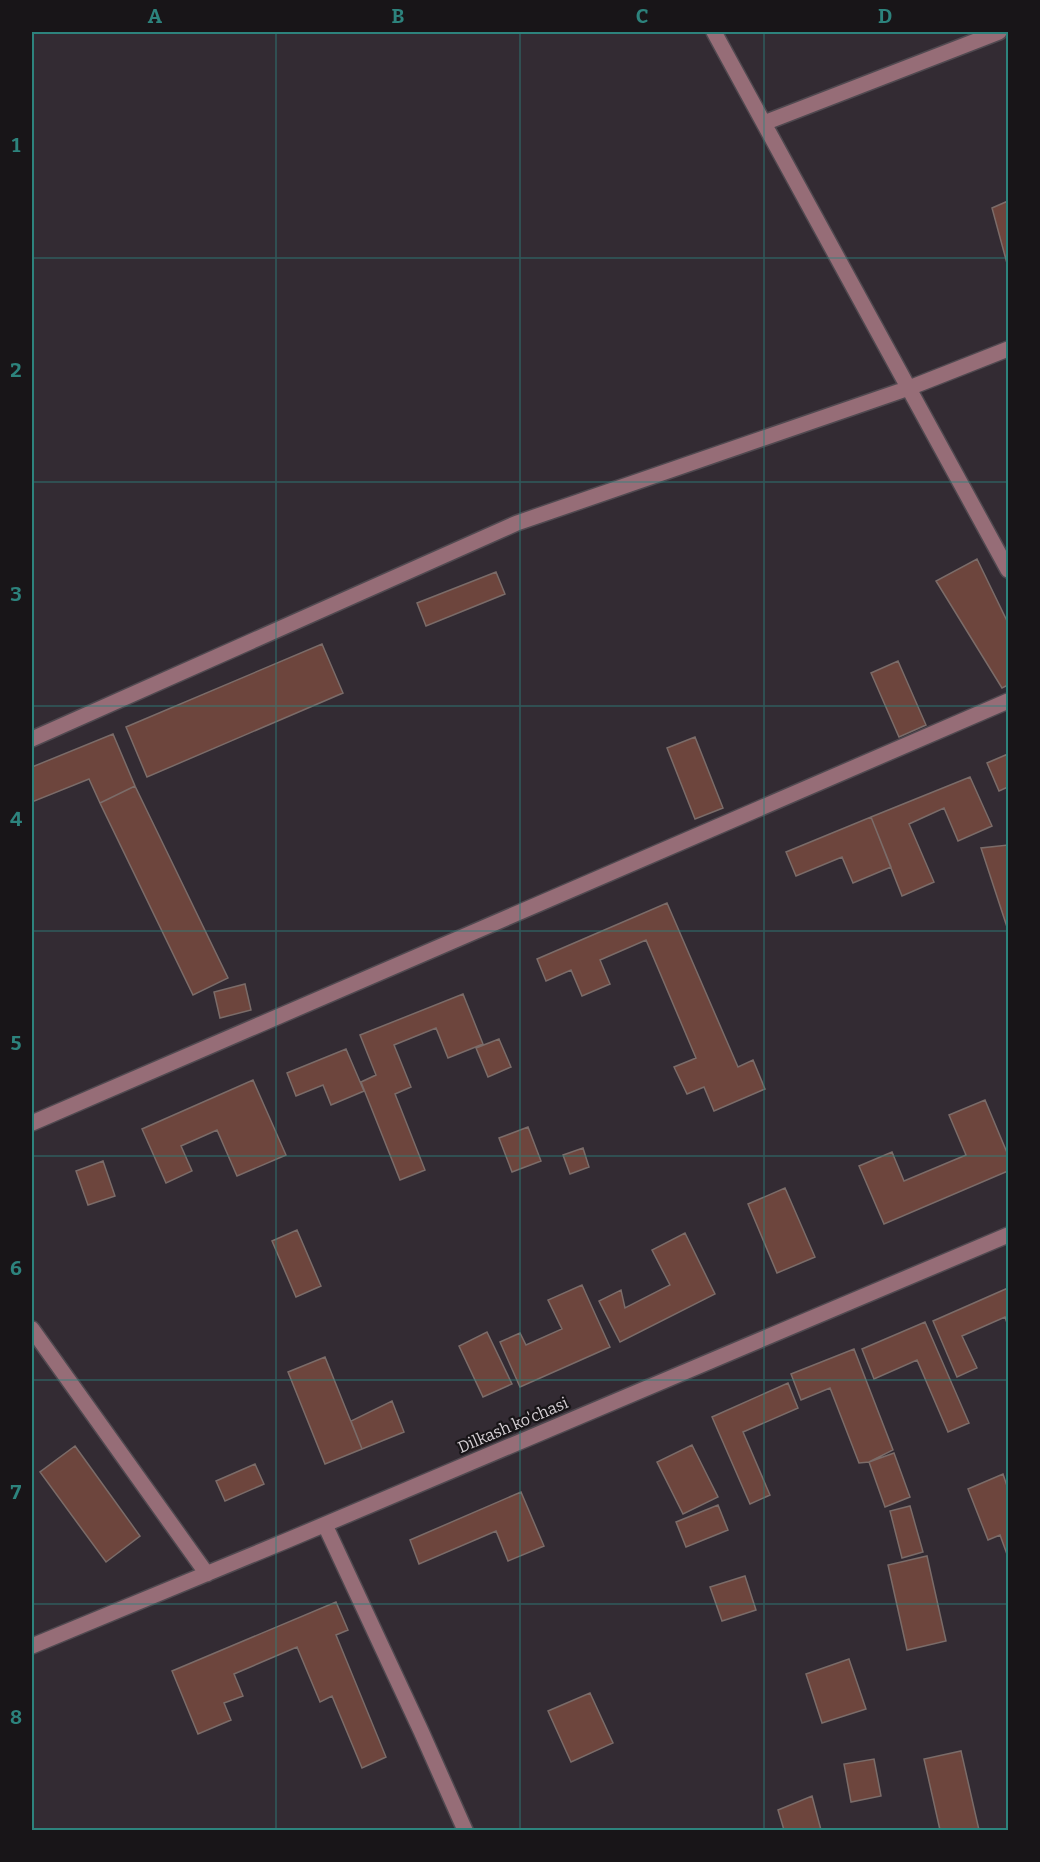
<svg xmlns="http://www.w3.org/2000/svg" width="1040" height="1862" font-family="Bitter,serif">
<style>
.building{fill:#6d453d;stroke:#7b6c69;stroke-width:1.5}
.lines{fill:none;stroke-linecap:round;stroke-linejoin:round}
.minor-casing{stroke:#504950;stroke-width:18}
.minor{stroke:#966d77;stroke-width:15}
.grid{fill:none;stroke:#2d837d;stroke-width:1.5;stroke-opacity:0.55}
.labels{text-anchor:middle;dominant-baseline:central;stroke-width:4.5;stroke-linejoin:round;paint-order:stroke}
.street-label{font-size:16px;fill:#d5cfd4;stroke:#181518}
.neatline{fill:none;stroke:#2d837d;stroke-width:2}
.grid-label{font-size:20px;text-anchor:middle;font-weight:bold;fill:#2d837d}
</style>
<rect width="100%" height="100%" fill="#332b33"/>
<path class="building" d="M 1008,201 L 1008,267 L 992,208 Z
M 977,559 L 1008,623 L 1008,685 L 1002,688 L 936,581 Z
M 496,572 L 505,594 L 426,626 L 417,603 Z
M 322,644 L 343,693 L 147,777 L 126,727 Z
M 898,661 L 926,725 L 899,737 L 871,673 Z
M 113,734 L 135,786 L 100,803 L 89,779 L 32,802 L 32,767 Z
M 695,737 L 723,808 L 695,819 L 667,748 Z
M 1008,754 L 1008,787 L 999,791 L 987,763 Z
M 970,777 L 992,826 L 958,841 L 944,808 L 909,824 L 934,882 L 902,896 L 871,817 Z
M 135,786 L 228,978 L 193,995 L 100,803 Z
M 871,817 L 891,867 L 853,883 L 842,857 L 796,876 L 786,852 Z
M 1008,845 L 1008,930 L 981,848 Z
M 667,903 L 738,1067 L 753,1060 L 765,1089 L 714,1111 L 704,1087 L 687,1094 L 674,1067 L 696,1058 L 646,940 L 600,960 L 610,984 L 582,996 L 571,970 L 546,981 L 537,959 Z
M 245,984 L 251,1010 L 220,1018 L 214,992 Z
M 463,994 L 483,1044 L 448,1058 L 436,1028 L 394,1045 L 411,1087 L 395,1094 L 425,1170 L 400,1180 L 361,1082 L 376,1075 L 360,1035 Z
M 499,1039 L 511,1067 L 488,1077 L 476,1048 Z
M 346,1049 L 364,1091 L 331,1105 L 323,1085 L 296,1096 L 287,1073 Z
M 253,1080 L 286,1155 L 237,1176 L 217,1130 L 181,1146 L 192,1171 L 166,1183 L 142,1129 Z
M 985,1100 L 1008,1155 L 1008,1171 L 884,1224 L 859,1166 L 892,1152 L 904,1181 L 966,1155 L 949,1115 Z
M 528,1127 L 541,1161 L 512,1172 L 499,1138 Z
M 583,1148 L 589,1167 L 570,1174 L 563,1155 Z
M 103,1161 L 115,1196 L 88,1205 L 76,1171 Z
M 785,1188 L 815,1257 L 777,1273 L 748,1204 Z
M 297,1230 L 321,1286 L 296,1297 L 272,1241 Z
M 685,1233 L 715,1294 L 620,1342 L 599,1301 L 621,1290 L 625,1308 L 670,1285 L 652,1250 Z
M 582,1285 L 610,1347 L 520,1387 L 500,1342 L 520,1333 L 526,1345 L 562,1329 L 548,1300 Z
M 1008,1288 L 1008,1326 L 1005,1317 L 962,1336 L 977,1368 L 957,1377 L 933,1321 Z
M 925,1322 L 969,1423 L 948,1432 L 917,1360 L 874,1379 L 862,1349 Z
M 487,1332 L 512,1384 L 483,1397 L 459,1346 Z
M 854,1349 L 893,1450 L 869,1462 L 859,1463 L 830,1388 L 801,1400 L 791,1374 Z
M 325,1357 L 362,1449 L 325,1464 L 288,1372 Z
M 788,1383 L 798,1408 L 743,1432 L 770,1495 L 750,1504 L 712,1417 Z
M 392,1401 L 404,1432 L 362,1449 L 351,1421 Z
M 692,1445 L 718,1497 L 683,1514 L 657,1462 Z
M 75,1446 L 140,1536 L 106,1562 L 40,1472 Z
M 894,1453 L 910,1497 L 885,1507 L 869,1462 Z
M 255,1464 L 264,1484 L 225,1501 L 216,1481 Z
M 1003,1474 L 1008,1489 L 1008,1557 L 1000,1535 L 988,1540 L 968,1489 Z
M 521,1492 L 544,1546 L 508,1561 L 496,1531 L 419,1564 L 410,1540 Z
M 718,1505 L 728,1530 L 686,1547 L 676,1522 Z
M 910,1506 L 923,1552 L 902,1558 L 890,1511 Z
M 927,1556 L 946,1641 L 907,1650 L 888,1565 Z
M 745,1576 L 756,1610 L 722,1621 L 710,1587 Z
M 336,1602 L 348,1630 L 336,1635 L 386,1757 L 362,1768 L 332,1696 L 320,1702 L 297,1647 L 234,1674 L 243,1696 L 224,1703 L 231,1720 L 198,1734 L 172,1671 Z
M 849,1659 L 866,1709 L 822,1723 L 806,1674 Z
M 590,1693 L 613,1743 L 571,1762 L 548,1711 Z
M 961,1751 L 979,1830 L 940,1830 L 924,1759 Z
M 874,1759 L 881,1796 L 851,1802 L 844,1764 Z
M 812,1796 L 821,1830 L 784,1830 L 778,1810 Z"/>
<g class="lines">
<defs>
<path id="minor" d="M 714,32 L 1008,570
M 764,123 L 999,32
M 32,739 L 517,523 L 909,388 L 1008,349
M 32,1123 L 1008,701
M 32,1329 L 207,1574
M 325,1525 L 421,1731 L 465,1830
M 32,1646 L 288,1540 L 1008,1235"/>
</defs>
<use href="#minor" class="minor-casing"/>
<use href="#minor" class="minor"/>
</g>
<path class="grid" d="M 276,32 L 276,1830M 520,32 L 520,1830M 764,32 L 764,1830M 32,258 L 1008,258M 32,482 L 1008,482M 32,706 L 1008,706M 32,931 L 1008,931M 32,1156 L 1008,1156M 32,1380 L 1008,1380M 32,1604 L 1008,1604"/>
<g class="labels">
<g class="street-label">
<text transform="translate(513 1425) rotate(-23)">Dilkash ko'chasi</text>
</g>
</g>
<rect width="1040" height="1862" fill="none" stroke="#181518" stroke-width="66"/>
<rect x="33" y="33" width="974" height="1796" class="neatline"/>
<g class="grid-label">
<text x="155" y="23">A</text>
<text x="398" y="23">B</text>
<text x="642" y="23">C</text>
<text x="885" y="23">D</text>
<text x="16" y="152">1</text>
<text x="16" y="377">2</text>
<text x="16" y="601">3</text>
<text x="16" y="826">4</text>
<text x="16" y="1050">5</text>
<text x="16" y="1275">6</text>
<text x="16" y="1499">7</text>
<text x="16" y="1724">8</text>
</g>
</svg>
